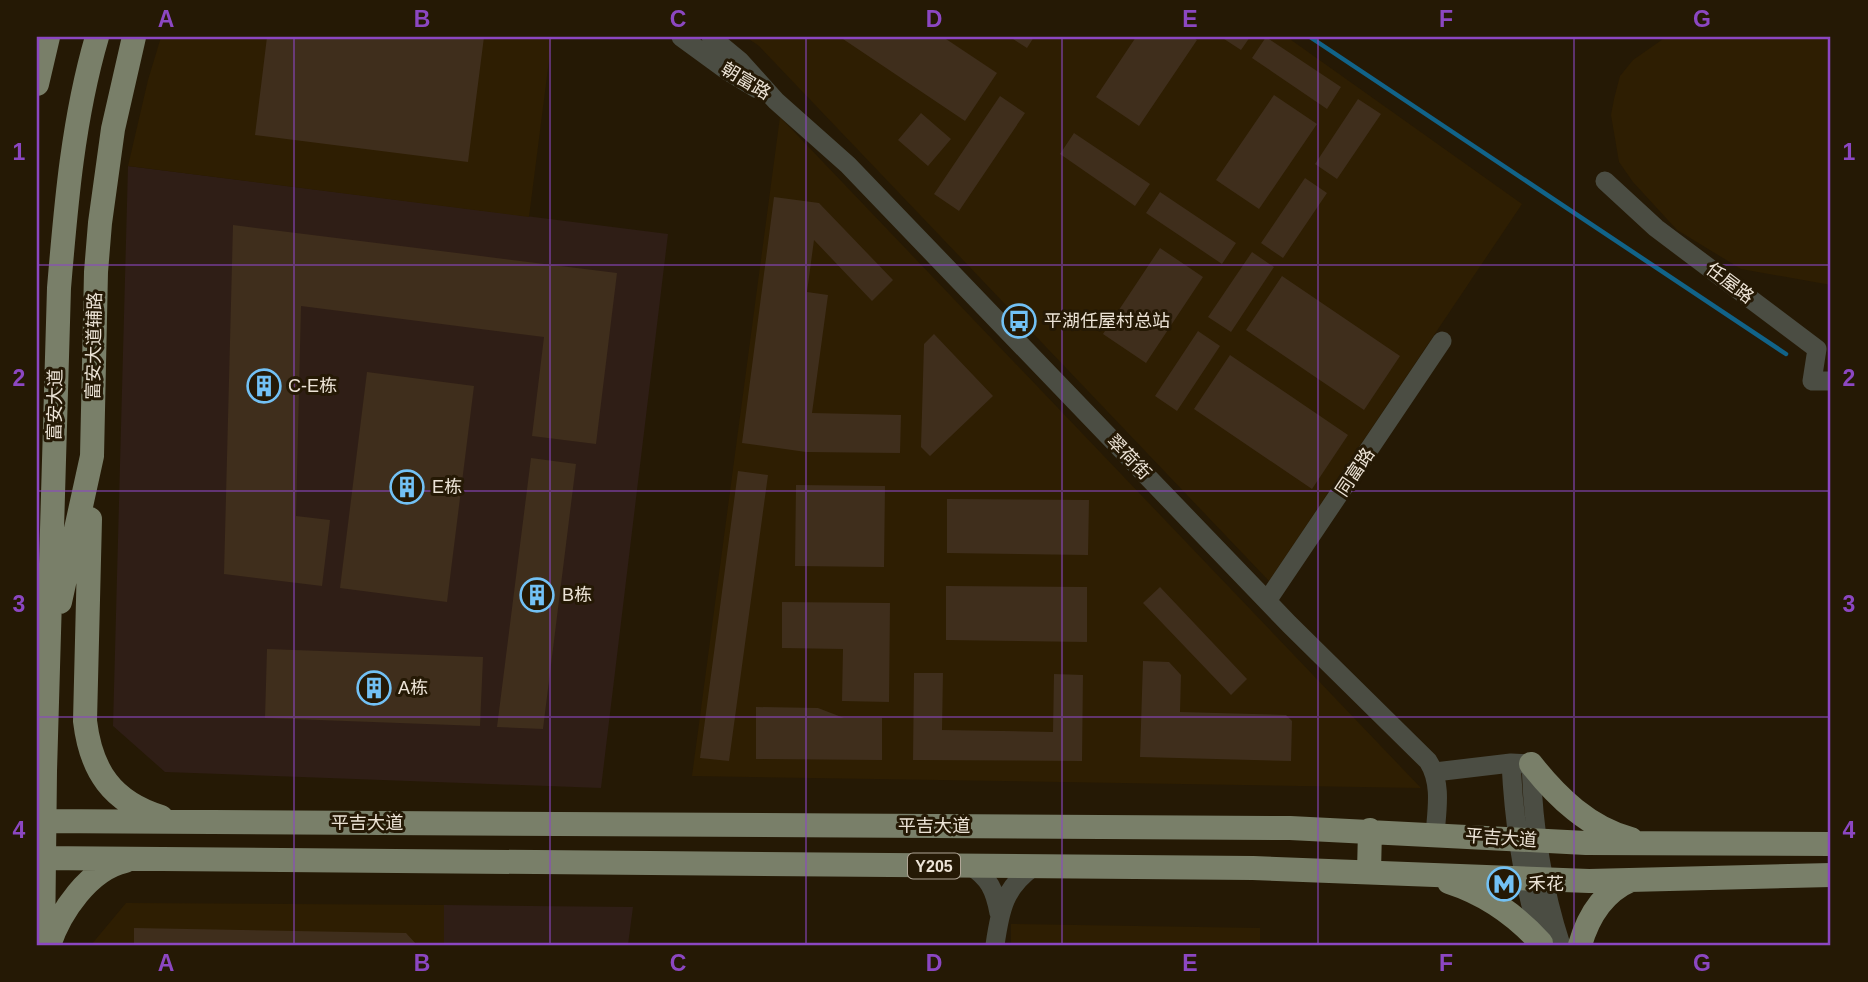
<svg xmlns="http://www.w3.org/2000/svg" width="1868" height="982" font-family="Helvetica,'Noto Sans SC',sans-serif">
<style>
.commercial{fill:#2f1e16}
.built{fill:#2e1e02}
.lines{fill:none;stroke-linecap:round;stroke-linejoin:round}
.stream{stroke:#116389;stroke-width:4.5}
.building{fill:#3f2e1c}
.minor{stroke:#4b4d43;stroke-width:19}
.major{stroke:#797f69;stroke-width:24}
.grid{fill:none;stroke:#8c47c2;stroke-width:2;stroke-opacity:0.55}
.labels{text-anchor:middle;dominant-baseline:central;stroke-width:6;stroke-linejoin:round;paint-order:stroke}
.shield{fill:#251905;stroke:#b0a697;stroke-width:2}
.shield-label{font-size:16px;font-weight:bold;fill:#ece3d6}
.street-label{font-size:18px;fill:#ece3d6;stroke:#251905}
.poi-label{font-size:18px;fill:#ece3d6;stroke:#251905;text-anchor:start}
.neatline{fill:none;stroke:#8c47c2;stroke-width:2.5}
.grid-label{font-size:23px;text-anchor:middle;font-weight:bold;fill:#8c47c2}
</style>
<rect width="100%" height="100%" fill="#251905"/>
<path class="commercial" d="M 128,166 L 668,234 L 601,788 L 165,772 L 113,726 Z
M 444,905 L 633,907 L 628,945 L 444,945 Z"/>
<path class="built" d="M 161,37 L 552,37 L 529,217 L 128,166 L 148,80 Z
M 746,37 L 1287,37 L 1522,204 L 1269,581 L 759,46 Z
M 1666,37 L 1831,37 L 1831,285 L 1741,269 L 1677,230 L 1633,182 L 1619,162 L 1611,115 L 1614,99 L 1620,76 L 1633,60 Z
M 780,117 L 1421,788 L 692,776 Z
M 126,903 L 444,905 L 444,945 L 91,945 Z
M 1011,924 L 1260,928 L 1260,945 L 1011,945 Z"/>
<g class="lines">
<path class="stream" d="M 1310,37 L 1786,354"/>
</g>
<path class="building" d="M 267,37 L 484,37 L 468,162 L 255,135 Z
M 840,37 L 943,37 L 997,73 L 965,121 Z
M 1010,37 L 1034,37 L 1027,48 Z
M 1136,37 L 1192,37 L 1197,40 L 1139,126 L 1096,97 Z
M 1221,37 L 1250,37 L 1241,50 Z
M 1266,37 L 1341,87 L 1327,109 L 1252,58 Z
M 1274,95 L 1317,124 L 1259,209 L 1216,180 Z
M 1000,96 L 1025,113 L 959,211 L 934,194 Z
M 1358,99 L 1381,114 L 1337,179 L 1315,164 Z
M 921,113 L 951,139 L 928,166 L 898,140 Z
M 1074,133 L 1150,184 L 1135,206 L 1060,154 Z
M 1305,178 L 1327,193 L 1283,258 L 1261,243 Z
M 1160,192 L 1236,243 L 1222,264 L 1146,213 Z
M 774,197 L 819,203 L 893,280 L 872,301 L 814,240 L 807,292 L 828,295 L 812,413 L 901,415 L 900,453 L 806,452 L 742,443 Z
M 233,225 L 617,273 L 596,444 L 532,436 L 544,337 L 301,306 L 296,516 L 330,520 L 322,586 L 224,574 Z
M 1160,248 L 1203,277 L 1146,363 L 1103,334 Z
M 1252,252 L 1274,267 L 1231,332 L 1208,317 Z
M 1282,276 L 1400,356 L 1364,410 L 1246,330 Z
M 1198,331 L 1220,346 L 1177,411 L 1155,396 Z
M 934,334 L 993,396 L 930,456 L 921,447 L 924,344 Z
M 1230,355 L 1348,435 L 1312,489 L 1194,409 Z
M 367,372 L 474,386 L 447,602 L 340,588 Z
M 531,458 L 576,464 L 543,729 L 497,727 Z
M 738,471 L 768,475 L 729,761 L 700,758 Z
M 796,485 L 885,486 L 884,567 L 795,566 Z
M 947,499 L 1089,500 L 1088,555 L 947,553 Z
M 946,586 L 1087,587 L 1087,642 L 946,640 Z
M 1160,587 L 1247,679 L 1231,695 L 1143,603 Z
M 782,602 L 890,603 L 889,702 L 842,701 L 843,649 L 782,648 Z
M 267,649 L 483,657 L 480,726 L 265,718 Z
M 1143,661 L 1169,662 L 1181,675 L 1180,712 L 1286,715 L 1292,721 L 1291,761 L 1140,757 Z
M 914,673 L 943,673 L 942,730 L 1053,732 L 1054,674 L 1083,675 L 1082,761 L 913,760 Z
M 756,707 L 818,708 L 844,718 L 882,718 L 882,760 L 756,759 Z
M 134,928 L 406,933 L 417,945 L 134,945 Z"/>
<g class="lines">
<path class="minor" d="M 681,37 L 729,72 L 757,89
M 711,37 L 740,61 L 776,101 L 848,165 L 1289,624 L 1428,761 C 1442,783 1437,809 1435,834
M 1605,181 L 1656,228 L 1817,349 L 1812,381 L 1831,381
M 1267,601 L 1442,341
M 1511,763 C 1514,823 1523,884 1541,941
M 1435,772 L 1511,763 L 1531,764 C 1533,824 1542,887 1561,945
M 970,866 C 989,877 995,891 999,913
M 995,945 C 1000,910 1004,887 1035,866"/>
<path class="major" d="M 37,84 L 48,37
M 90,519 L 85,721 C 91,771 112,802 161,817
M 60,602 L 92,456 L 96,272 L 100,223 L 113,129 L 134,37
M 1531,764 C 1557,797 1589,828 1631,839
M 37,821 L 1290,828 L 1586,843 L 1831,844
M 37,858 L 1253,868 L 1589,881 L 1831,875
M 1369,872 L 1370,830
M 1449,882 C 1486,894 1515,914 1541,943
M 43,945 L 45,771 L 59,288 C 66,204 73,119 97,37
M 49,945 C 60,912 89,869 125,861
M 1580,945 C 1588,917 1603,892 1631,880"/>
</g>
<path class="grid" d="M 294,37 L 294,945M 550,37 L 550,945M 806,37 L 806,945M 1062,37 L 1062,945M 1318,37 L 1318,945M 1574,37 L 1574,945M 37,265 L 1831,265M 37,491 L 1831,491M 37,717 L 1831,717"/>
<defs>
<symbol id="bus-ring" viewBox="-11 -11 22 22"><circle r="9.5" fill="#251905" stroke="#72c1f5" stroke-width="1.5"/><path d="M-5-6H5V4H4V6H2V4H-2V6H-4V4H-5ZM-3.5-4V0h7V-4ZM-3.5 1.2v1.5H-2V1.2ZM2 1.2v1.5H3.5V1.2Z" fill="#72c1f5"/></symbol>
<symbol id="building-ring" viewBox="-11 -11 22 22"><circle r="9.5" fill="#251905" stroke="#72c1f5" stroke-width="1.5"/><path d="M-4-6H4V6H1V3H-1V6H-4ZM-2.5-4.3h1.7v1.8h-1.7ZM.8-4.3h1.7v1.8H.8ZM-2.5-1h1.7V.8h-1.7ZM.8-1h1.7V.8H.8Z" fill="#72c1f5"/></symbol>
<symbol id="metro-ring" viewBox="-11 -11 22 22"><circle r="9.5" fill="#251905" stroke="#72c1f5" stroke-width="1.5"/><path d="M-5.5 5V-5H-3L0 0L3-5H5.5V5H3V-.5L0 4L-3-.5V5Z" fill="#72c1f5"/></symbol>
</defs>
<g fill-rule="evenodd">
<use href="#bus-ring" x="1000" y="302" width="38" height="38"/>
<use href="#building-ring" x="245" y="367" width="38" height="38"/>
<use href="#building-ring" x="388" y="468" width="38" height="38"/>
<use href="#building-ring" x="518" y="576" width="38" height="38"/>
<use href="#building-ring" x="355" y="669" width="38" height="38"/>
<use href="#metro-ring" x="1485" y="865" width="38" height="38"/>
</g>
<g class="labels">
<rect class="shield" x="908" y="853.5" width="52" height="25" rx="5"/>
<g class="shield-label">
<text x="934" y="866">Y205</text>
</g>
<g class="street-label">
<text transform="translate(746 81) rotate(31)">朝富路</text>
<text transform="translate(1730 283) rotate(37)">任屋路</text>
<text transform="translate(94 346) rotate(-89)">富安大道辅路</text>
<text transform="translate(55 405) rotate(-89)">富安大道</text>
<text transform="translate(1129 457) rotate(46)">翠荷街</text>
<text transform="translate(1355 472) rotate(-56)">同富路</text>
<text x="367" y="823">平吉大道</text>
<text x="934" y="826">平吉大道</text>
<text transform="translate(1501 838) rotate(4)">平吉大道</text>
</g>
<g class="poi-label">
<text x="1044" y="321">平湖任屋村总站</text>
<text x="288" y="386">C-E栋</text>
<text x="432" y="487">E栋</text>
<text x="562" y="595">B栋</text>
<text x="398" y="688">A栋</text>
<text x="1528" y="884">禾花</text>
</g>
</g>
<rect width="1868" height="982" fill="none" stroke="#251905" stroke-width="77"/>
<rect x="38" y="38" width="1791" height="906" class="neatline"/>
<g class="grid-label">
<text x="166" y="27">A</text>
<text x="422" y="27">B</text>
<text x="678" y="27">C</text>
<text x="934" y="27">D</text>
<text x="1190" y="27">E</text>
<text x="1446" y="27">F</text>
<text x="1702" y="27">G</text>
<text x="19" y="160">1</text>
<text x="1849" y="160">1</text>
<text x="19" y="386">2</text>
<text x="1849" y="386">2</text>
<text x="19" y="612">3</text>
<text x="1849" y="612">3</text>
<text x="19" y="838">4</text>
<text x="1849" y="838">4</text>
<text x="166" y="971">A</text>
<text x="422" y="971">B</text>
<text x="678" y="971">C</text>
<text x="934" y="971">D</text>
<text x="1190" y="971">E</text>
<text x="1446" y="971">F</text>
<text x="1702" y="971">G</text>
</g>
</svg>
